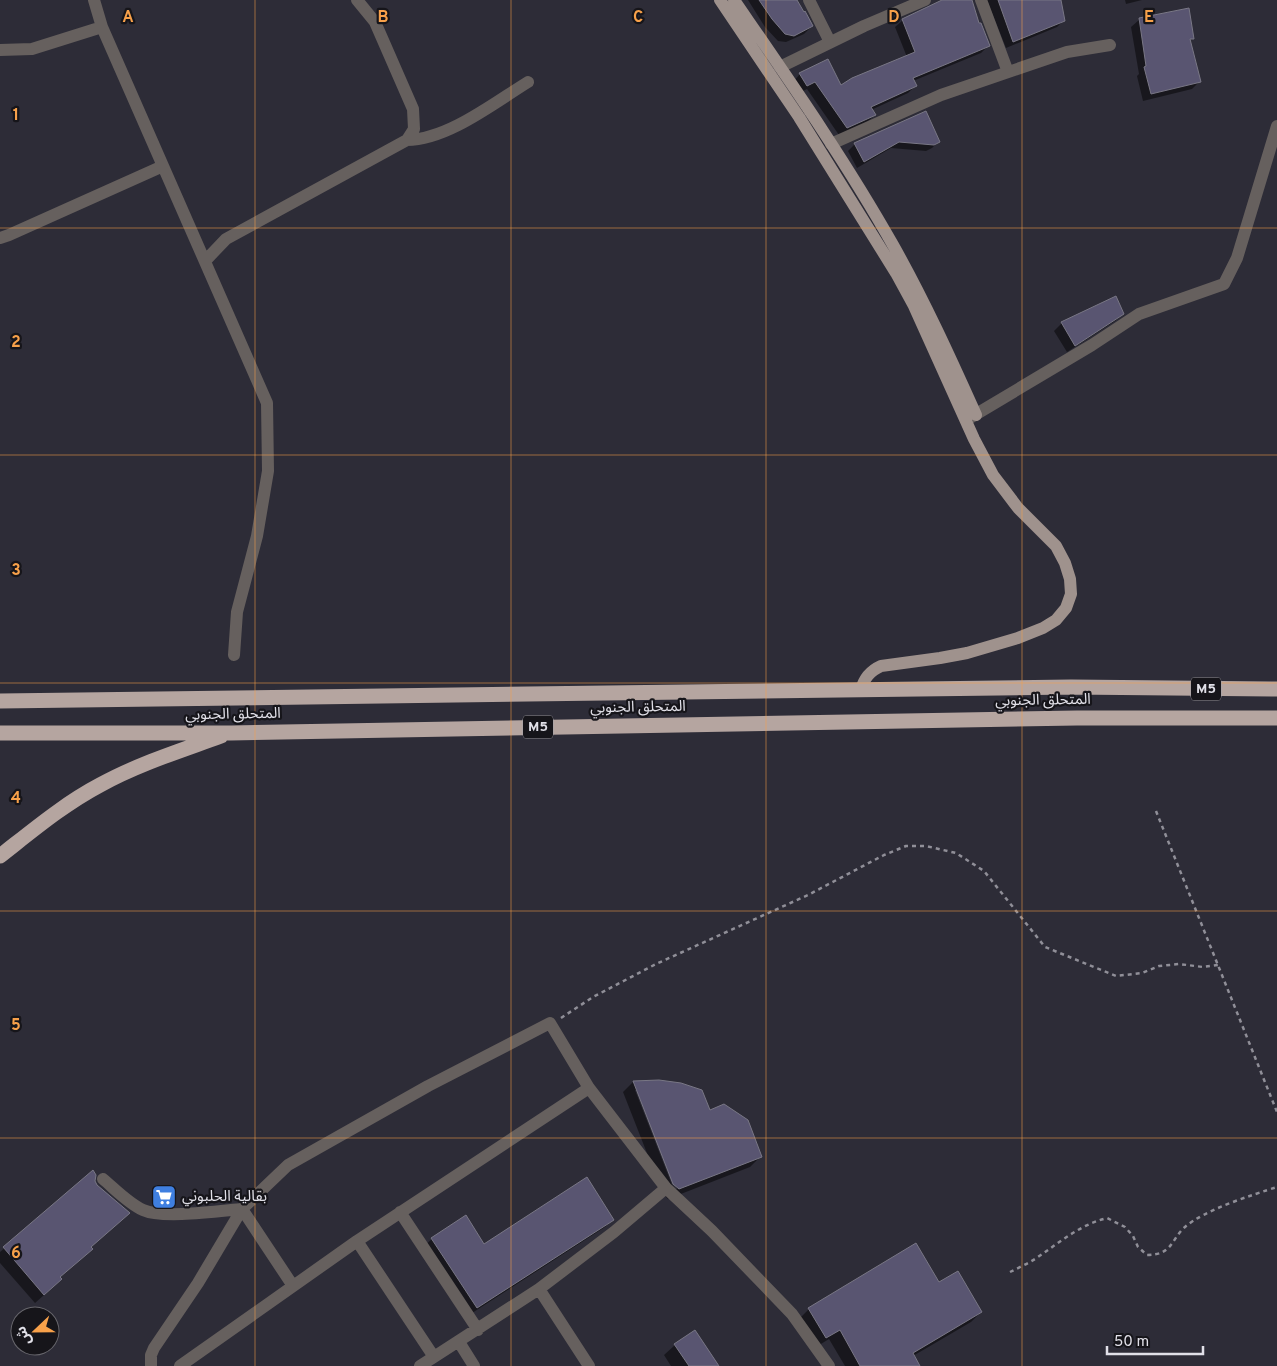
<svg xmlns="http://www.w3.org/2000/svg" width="1277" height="1366" font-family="Overpass,'Noto Sans Arabic',sans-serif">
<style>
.shadow{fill:#0007;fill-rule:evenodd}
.building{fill:#595571;stroke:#797785}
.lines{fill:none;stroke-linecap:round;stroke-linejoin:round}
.path{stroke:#908f98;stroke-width:2.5;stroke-dasharray:4 4;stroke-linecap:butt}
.street{stroke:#66605e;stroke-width:12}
.primary{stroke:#9f928d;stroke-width:12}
.highway{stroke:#b5a5a0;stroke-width:15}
.grid{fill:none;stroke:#f8a14a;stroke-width:1;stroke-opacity:0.55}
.labels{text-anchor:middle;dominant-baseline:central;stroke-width:4.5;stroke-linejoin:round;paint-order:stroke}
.shield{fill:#16151a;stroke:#a4a3aa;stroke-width:1}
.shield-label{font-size:14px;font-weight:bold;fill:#e1e0e8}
.street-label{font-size:15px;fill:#e1e0e8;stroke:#16151a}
.poi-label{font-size:15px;fill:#e1e0e8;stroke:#16151a;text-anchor:start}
.grid-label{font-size:16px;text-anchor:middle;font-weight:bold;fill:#f8a14a;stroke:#16151a;stroke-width:4.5;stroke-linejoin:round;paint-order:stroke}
</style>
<rect width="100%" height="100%" fill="#2d2c37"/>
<path class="shadow" d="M 748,0 L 795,0 L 812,26 L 804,34 L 786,42 L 778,41 L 765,27 Z
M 945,0 L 970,0 L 979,25 L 988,46 L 981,53 L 913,81 L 915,86 L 908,93 L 871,110 L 875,115 L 867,122 L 839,135 L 807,89 L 799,93 L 793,82 L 800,74 L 840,87 L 907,57 L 895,27 L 903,20 Z
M 987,0 L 1059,0 L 1064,20 L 1057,27 L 1006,48 Z
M 1125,0 L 1142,0 L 1126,4 Z
M 1188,9 L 1192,38 L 1190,41 L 1200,81 L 1192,89 L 1143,101 L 1137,76 L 1139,74 L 1131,27 L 1139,20 Z
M 925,112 L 939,141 L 932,148 L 926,151 L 891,148 L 857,168 L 848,151 L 855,144 Z
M 1123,314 L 1115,321 L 1067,352 L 1054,331 L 1062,323 Z
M 659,1081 L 709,1112 L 761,1156 L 750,1167 L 668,1199 L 663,1194 L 623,1092 L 633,1082 ZM 635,1090 L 638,1090 L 677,1189 L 674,1190 Z
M 93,1172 L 90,1247 L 59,1277 L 52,1288 L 35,1303 L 0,1263 L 0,1252 Z
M 613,1219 L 605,1227 L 469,1315 L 424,1246 L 432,1239 L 484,1245 Z
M 938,1284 L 981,1312 L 971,1322 L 913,1356 L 919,1366 L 845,1366 L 829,1339 L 816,1347 L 799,1319 L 809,1309 Z
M 675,1345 L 718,1366 L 671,1366 L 664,1355 Z"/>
<path class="building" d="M 759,0 L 797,0 L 804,12 L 805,11 L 813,26 L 794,36 L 785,34 L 772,19 Z
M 942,0 L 972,0 L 979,23 L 981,23 L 990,46 L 913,78 L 917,86 L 871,107 L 876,115 L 847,128 L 815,82 L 807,86 L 799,73 L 828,59 L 841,85 L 852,78 L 915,52 L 902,19 Z
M 998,0 L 1061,0 L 1065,21 L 1013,42 Z
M 1189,8 L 1194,39 L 1190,39 L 1201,82 L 1151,94 L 1144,67 L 1146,66 L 1139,18 Z
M 926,111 L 940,142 L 934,145 L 899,142 L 864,162 L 854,143 Z
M 1116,296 L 1124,314 L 1075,346 L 1061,322 Z
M 659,1080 L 681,1083 L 702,1090 L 710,1110 L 724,1104 L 748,1120 L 762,1157 L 679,1189 L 673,1184 L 633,1081 Z
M 93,1170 L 96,1175 L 95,1181 L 97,1185 L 130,1213 L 91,1247 L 93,1249 L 60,1277 L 62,1279 L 44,1295 L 3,1247 Z
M 587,1177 L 614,1220 L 477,1308 L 431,1238 L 466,1215 L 484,1244 Z
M 916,1243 L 939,1282 L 958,1271 L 982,1312 L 913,1353 L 920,1366 L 860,1366 L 840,1330 L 826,1338 L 808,1308 Z
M 695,1330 L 719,1366 L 689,1366 L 674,1344 Z"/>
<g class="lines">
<path class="path" d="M 1156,811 L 1277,1112
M 561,1018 L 593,997 L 656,964 L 808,895 L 884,855 L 906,846 L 926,846 L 956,853 L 984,871 L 1045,947 L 1116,976 L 1142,973 L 1159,966 L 1179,964 L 1203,967 L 1218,965
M 1010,1272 C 1018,1268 1027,1264 1035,1259 C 1059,1243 1079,1225 1107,1218 L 1125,1227 L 1133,1236 L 1138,1247 L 1147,1255 C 1173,1255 1171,1239 1185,1227 C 1204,1210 1252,1195 1277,1187"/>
<path class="street" d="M 94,0 L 102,27 L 267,403 L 268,471 L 257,536 L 237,612 L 234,655
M 809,0 L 830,42
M 981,0 L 1008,72
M 0,50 L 32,49 L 102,27
M 780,67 L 864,26 L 925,0
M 407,140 C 447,140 494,103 528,82
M 831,144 L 941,95 L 1067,52 L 1110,45
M 0,238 L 9,235 L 163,166
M 205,261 L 226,239 L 407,140 L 414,129 L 413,109 L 375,22 L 357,0
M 968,419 L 1092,345 L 1139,314 L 1224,284 L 1237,258 L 1277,126
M 103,1179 C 115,1189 128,1203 143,1210 C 162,1219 219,1211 242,1209 L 293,1286
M 400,1212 L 478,1330
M 357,1241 L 434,1357
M 539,1289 L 589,1366
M 459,1342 L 474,1366
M 151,1366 L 151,1355 L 154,1348 L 198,1283 L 242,1209 L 288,1165 L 428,1086 L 550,1023 L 589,1088 L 666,1188 L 712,1231 L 792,1314 L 829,1366
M 180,1366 L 357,1241 L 589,1088
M 420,1366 L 539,1289 L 614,1232 L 666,1188"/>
<path class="primary" d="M 720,0 L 799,117 L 896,273 L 914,306 L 974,439 L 993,475 L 1018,508 L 1056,546 L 1065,563 L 1070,579 L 1071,594 L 1066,608 L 1056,620 L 1043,628 L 1018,638 L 967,653 L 940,658 L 881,666 C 870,671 864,678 861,690
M 734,0 C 789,80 845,160 893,245 C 924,300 950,357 976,415"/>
<path class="highway" d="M 0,701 L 1071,687 L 1277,689
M 0,733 L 231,733 L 1077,718 L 1277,718
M 0,856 C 32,831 64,804 100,785 C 138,764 180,751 221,736"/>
</g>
<path class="grid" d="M 255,0 L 255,1366M 511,0 L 511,1366M 766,0 L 766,1366M 1022,0 L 1022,1366M 0,228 L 1277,228M 0,455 L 1277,455M 0,683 L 1277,683M 0,911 L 1277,911M 0,1138 L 1277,1138"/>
<defs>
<symbol id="supermarket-square" viewBox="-11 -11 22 22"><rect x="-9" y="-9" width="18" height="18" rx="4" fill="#3f7fe0" stroke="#16151a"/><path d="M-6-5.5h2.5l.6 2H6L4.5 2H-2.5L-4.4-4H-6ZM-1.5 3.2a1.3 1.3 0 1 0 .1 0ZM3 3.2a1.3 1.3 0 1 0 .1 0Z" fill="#fff"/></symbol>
</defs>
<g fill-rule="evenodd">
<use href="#supermarket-square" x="150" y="1183" width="28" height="28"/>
</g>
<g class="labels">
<g class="shield">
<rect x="1191" y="677.5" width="30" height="23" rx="4"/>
<rect x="523" y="715.5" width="30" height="23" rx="4"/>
</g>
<g class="shield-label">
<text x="1206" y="689">M5</text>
<text x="538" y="727">M5</text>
</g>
<g class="street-label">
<text transform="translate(1043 701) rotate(-1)">المتحلق الجنوبي</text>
<text transform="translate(638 708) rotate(-1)">المتحلق الجنوبي</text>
<text transform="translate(233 715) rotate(-1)">المتحلق الجنوبي</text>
</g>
<g class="poi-label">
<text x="182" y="1197">بقالية الحلبوني</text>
</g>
</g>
<g class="grid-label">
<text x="128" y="22">A</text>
<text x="383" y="22">B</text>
<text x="638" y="22">C</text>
<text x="894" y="22">D</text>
<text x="1149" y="22">E</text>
<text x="16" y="120">1</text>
<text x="16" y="347">2</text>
<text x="16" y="575">3</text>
<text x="16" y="803">4</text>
<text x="16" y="1030">5</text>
<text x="16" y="1258">6</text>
</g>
<g transform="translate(35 1331) rotate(248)"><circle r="24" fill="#16151a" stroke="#67666c"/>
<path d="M0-4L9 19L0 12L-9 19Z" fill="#f8a14a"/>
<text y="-8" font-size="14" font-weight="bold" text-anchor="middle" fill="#e1e0e8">ش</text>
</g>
<path d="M1107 1346v8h96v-8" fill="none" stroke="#e1e0e8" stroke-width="2.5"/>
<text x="1114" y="1346" font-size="15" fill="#e1e0e8" stroke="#16151a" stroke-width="4" paint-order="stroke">50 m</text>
</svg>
